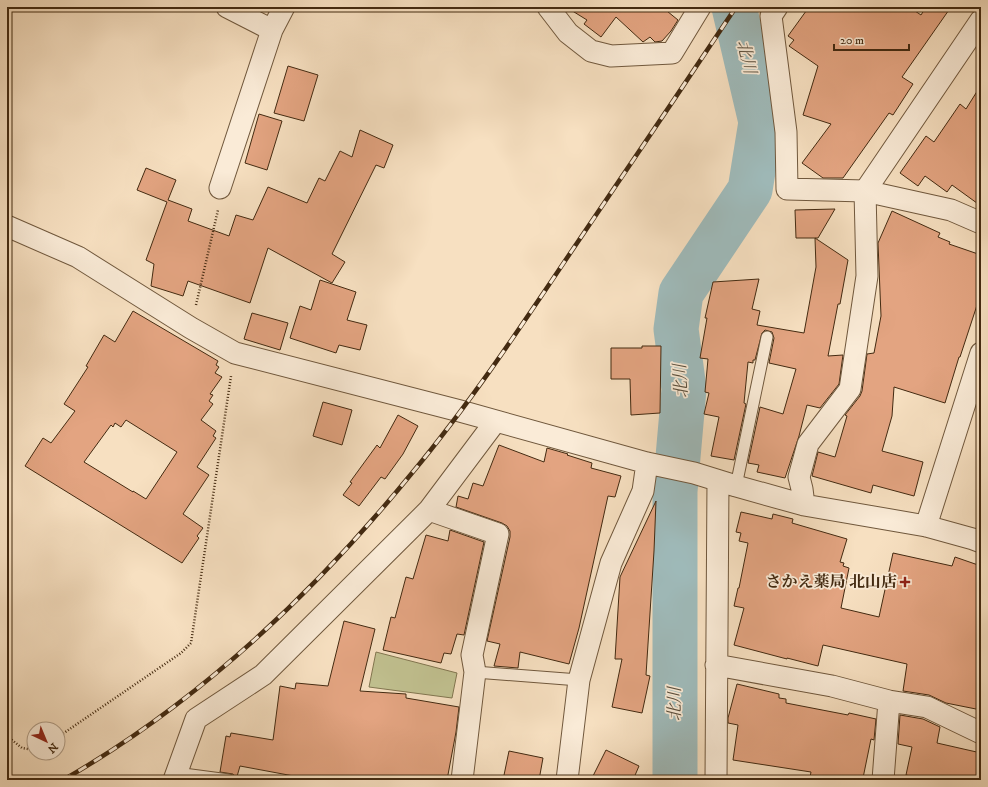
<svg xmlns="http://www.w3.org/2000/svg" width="988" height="787" font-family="'IM FELL DW Pica','Noto Serif JP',serif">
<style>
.green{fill:#c1c190;stroke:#827650}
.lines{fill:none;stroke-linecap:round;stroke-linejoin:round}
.river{stroke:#9fbbbb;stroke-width:45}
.building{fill:#e3a481;stroke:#432a11;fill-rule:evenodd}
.lane-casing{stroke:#70583d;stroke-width:13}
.street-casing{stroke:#70583d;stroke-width:23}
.path{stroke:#432a11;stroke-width:2.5;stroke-dasharray:1 2;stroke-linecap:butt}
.lane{stroke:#faebd7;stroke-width:11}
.street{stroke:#faebd7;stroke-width:21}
.rail-casing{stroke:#432a11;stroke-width:4.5}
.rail{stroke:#faebd7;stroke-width:3;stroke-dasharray:9;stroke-linecap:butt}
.poi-dot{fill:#8f2418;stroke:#faebd7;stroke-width:1.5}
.labels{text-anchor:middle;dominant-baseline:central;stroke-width:3.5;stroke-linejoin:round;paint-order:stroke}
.poi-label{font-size:16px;font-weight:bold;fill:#432a11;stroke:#faebd7;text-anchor:end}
.water-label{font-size:17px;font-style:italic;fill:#5a4e3c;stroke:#faebd7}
</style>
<rect width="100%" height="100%" fill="#f7e0c1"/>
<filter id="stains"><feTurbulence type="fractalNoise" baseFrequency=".005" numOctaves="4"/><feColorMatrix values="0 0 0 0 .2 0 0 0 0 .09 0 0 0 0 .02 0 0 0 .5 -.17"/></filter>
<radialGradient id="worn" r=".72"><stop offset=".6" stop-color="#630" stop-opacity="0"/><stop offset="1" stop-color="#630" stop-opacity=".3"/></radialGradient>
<path class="green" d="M 376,652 L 457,673 L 452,698 L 369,687 Z"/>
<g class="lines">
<path class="river" d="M 675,780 L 675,491 L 684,389 L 676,329 L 681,293 L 750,190 L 761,122 L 734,7"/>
</g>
<path class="building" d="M 566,7 L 662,7 L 678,20 L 671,31 L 662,41 L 655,42 L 650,37 L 643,42 L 616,17 L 601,37 L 584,24 L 587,20 Z
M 809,7 L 909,7 L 921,15 L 926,7 L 951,7 L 902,77 L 913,84 L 893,115 L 889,113 L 843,178 L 823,178 L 802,163 L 831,124 L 803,115 L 818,66 L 789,46 L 794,40 L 788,36 Z
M 288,66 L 318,75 L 304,121 L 274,113 Z
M 981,85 L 981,206 L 952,185 L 947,192 L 925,176 L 918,186 L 900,173 L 926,136 L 934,142 L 960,104 L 966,109 Z
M 259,114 L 282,121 L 267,170 L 245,163 Z
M 360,130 L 393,145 L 384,168 L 376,165 L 332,254 L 345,262 L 332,283 L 268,248 L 250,303 L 188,281 L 183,296 L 151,286 L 154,264 L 146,260 L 167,202 L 137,190 L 146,168 L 176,180 L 168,200 L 192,209 L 188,221 L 229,236 L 236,215 L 253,220 L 268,187 L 307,203 L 319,178 L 325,181 L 340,151 L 352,157 Z
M 835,209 L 818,238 L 796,238 L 795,210 Z
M 892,211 L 940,233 L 938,237 L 950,242 L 949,244 L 981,255 L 981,293 L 960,357 L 959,357 L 945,403 L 894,387 L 892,416 L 882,451 L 923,462 L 914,496 L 873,485 L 871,493 L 812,476 L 818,452 L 835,457 L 847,416 L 845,415 L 860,396 L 862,391 L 867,354 L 874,353 L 881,316 L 878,243 Z
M 815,238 L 848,260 L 840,304 L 838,304 L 828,356 L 843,355 L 839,384 L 820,408 L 807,405 L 799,436 L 785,478 L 757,472 L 759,465 L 748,463 L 760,407 L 783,414 L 796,369 L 769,363 L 774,338 L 772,332 L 765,330 L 762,333 L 755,360 L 753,360 L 753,363 L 748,362 L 744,403 L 746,404 L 734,460 L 711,456 L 719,417 L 704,414 L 709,393 L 705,392 L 708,359 L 700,358 L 707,318 L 705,318 L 713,282 L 759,279 L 752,309 L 760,311 L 757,325 L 804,333 L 816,267 Z
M 320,280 L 356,292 L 347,320 L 367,325 L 360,350 L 339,345 L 336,353 L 290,338 L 300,306 L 311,310 Z
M 133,311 L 218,361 L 216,365 L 219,367 L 215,373 L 222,377 L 210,394 L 213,395 L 209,401 L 213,404 L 201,420 L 216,431 L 213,436 L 216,438 L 197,467 L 209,475 L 183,514 L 203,528 L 197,536 L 199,538 L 182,563 L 25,466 L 43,438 L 51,443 L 75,411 L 64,404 L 88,367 L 86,366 L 104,335 L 115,342 ZM 126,420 L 177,452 L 146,499 L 133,491 L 133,492 L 84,462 L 111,425 L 113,427 L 115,423 L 121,427 Z
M 252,313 L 288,323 L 280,350 L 244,339 Z
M 642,346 L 661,346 L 660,413 L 631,415 L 630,379 L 611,379 L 611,348 L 642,348 Z
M 323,402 L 352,410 L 342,445 L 313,436 Z
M 398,415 L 418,426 L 403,454 L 385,479 L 381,477 L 359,506 L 343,495 L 352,483 L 350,482 L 377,445 L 380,448 Z
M 499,445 L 544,462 L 547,448 L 568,454 L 567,455 L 592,463 L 591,468 L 621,476 L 615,497 L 608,496 L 579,628 L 569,664 L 520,652 L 518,668 L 494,666 L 500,644 L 487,641 L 510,537 L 510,531 L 507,526 L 502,523 L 456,507 L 458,496 L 468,499 L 473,483 L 483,486 Z
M 656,501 L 654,551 L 646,675 L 650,676 L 642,713 L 612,707 L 622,659 L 615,659 L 620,577 Z
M 741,512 L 772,519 L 773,514 L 793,519 L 792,523 L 847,539 L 840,562 L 844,563 L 843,566 L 849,568 L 841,608 L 879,617 L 893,553 L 952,566 L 955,557 L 981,566 L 981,710 L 946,703 L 929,695 L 903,691 L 907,664 L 823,645 L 818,666 L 787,658 L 787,659 L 734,645 L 744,608 L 734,606 L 738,588 L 739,588 L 748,543 L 739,541 L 741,533 L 736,532 Z
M 450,530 L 484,542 L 464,635 L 457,634 L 451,654 L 444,653 L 441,663 L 383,650 L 391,617 L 395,618 L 406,577 L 413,579 L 426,535 L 448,541 Z
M 344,621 L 375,629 L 360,691 L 406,694 L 406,698 L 459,707 L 456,732 L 447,780 L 367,780 L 345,776 L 345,780 L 315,780 L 240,766 L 236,780 L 233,774 L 220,772 L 226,736 L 230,737 L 231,733 L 273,740 L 280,686 L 295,689 L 296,683 L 328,686 Z
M 737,684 L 779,694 L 779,698 L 786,699 L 786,703 L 848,715 L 849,713 L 876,719 L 874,740 L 871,739 L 863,778 L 854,776 L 853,780 L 821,780 L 810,777 L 811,772 L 733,760 L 738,725 L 728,723 L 728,718 Z
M 900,715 L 923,719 L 940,727 L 937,743 L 981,753 L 981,780 L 931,780 L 906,775 L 912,747 L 898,744 Z
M 606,750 L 639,766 L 633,780 L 591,780 Z
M 509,751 L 543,758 L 539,780 L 503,780 Z"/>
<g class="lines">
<defs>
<path id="lane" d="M 736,486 L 767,337
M 475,672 L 579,680
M 176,773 L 229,780"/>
<path id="street" d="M 227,7 L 272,30 L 284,7
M 548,7 L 568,33 L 591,51 L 611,56 L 672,53 L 700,7
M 777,7 L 771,16 L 786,132 L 787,189 L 865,191 L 951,210 L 981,223
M 220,188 L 272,30
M 7,226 L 78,257 L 191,328 L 235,353 L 460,411 L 647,463 L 694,473 L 736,486 L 804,505 L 926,526 L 973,539 L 981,542
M 804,505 L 802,489 L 799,477 L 808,444 L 850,389 L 867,276 L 865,191 L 981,20
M 429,510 L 498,534 L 472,655 L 475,672 L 462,780
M 926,526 L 981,353
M 716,665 L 832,686 L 889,701 L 927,707 L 981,733
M 174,780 L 196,719 L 263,675 L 429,510 L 495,422
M 567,780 L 579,680 L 611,563 L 643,491 L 647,463
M 716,780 L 718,481
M 883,780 L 889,701"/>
</defs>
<use href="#lane" class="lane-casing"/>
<use href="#street" class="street-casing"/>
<path class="path" d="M 196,305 L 218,210
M 7,736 L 22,748 L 34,750
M 58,737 L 181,653 L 191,643 L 231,376"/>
<use href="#lane" class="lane"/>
<use href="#street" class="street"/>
<defs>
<path id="rail" d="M 63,780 C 198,703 314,593 412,473 C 471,402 522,325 573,249 C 628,168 682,88 736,7"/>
</defs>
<use href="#rail" class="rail-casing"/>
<use href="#rail" class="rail"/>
</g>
<path class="poi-dot" d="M903 576h4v4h4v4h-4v4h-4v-4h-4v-4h4z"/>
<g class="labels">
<g class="poi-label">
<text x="897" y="582">さかえ薬局 北山店</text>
</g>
<g class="water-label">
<text transform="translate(746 57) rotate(77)">北川</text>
<text transform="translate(681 381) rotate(-93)">北川</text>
<text transform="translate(675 704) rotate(-90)">北川</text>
</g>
</g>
<rect width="988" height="787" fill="none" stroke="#f7e0c1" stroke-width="24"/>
<rect x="8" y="8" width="972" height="771" fill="none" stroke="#432a11" stroke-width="2"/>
<rect x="12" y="12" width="964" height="763" fill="none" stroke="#432a11"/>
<g transform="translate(46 741) rotate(136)"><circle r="19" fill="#faebd7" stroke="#b19e88"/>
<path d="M0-3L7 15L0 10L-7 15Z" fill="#8f2418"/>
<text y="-6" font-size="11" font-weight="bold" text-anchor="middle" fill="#432a11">N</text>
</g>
<path d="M834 44v6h75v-6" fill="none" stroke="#432a11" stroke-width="2"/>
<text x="840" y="44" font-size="12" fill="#432a11" stroke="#faebd7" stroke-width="3" paint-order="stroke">20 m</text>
<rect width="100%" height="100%" filter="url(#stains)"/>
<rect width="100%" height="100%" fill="url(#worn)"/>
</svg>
